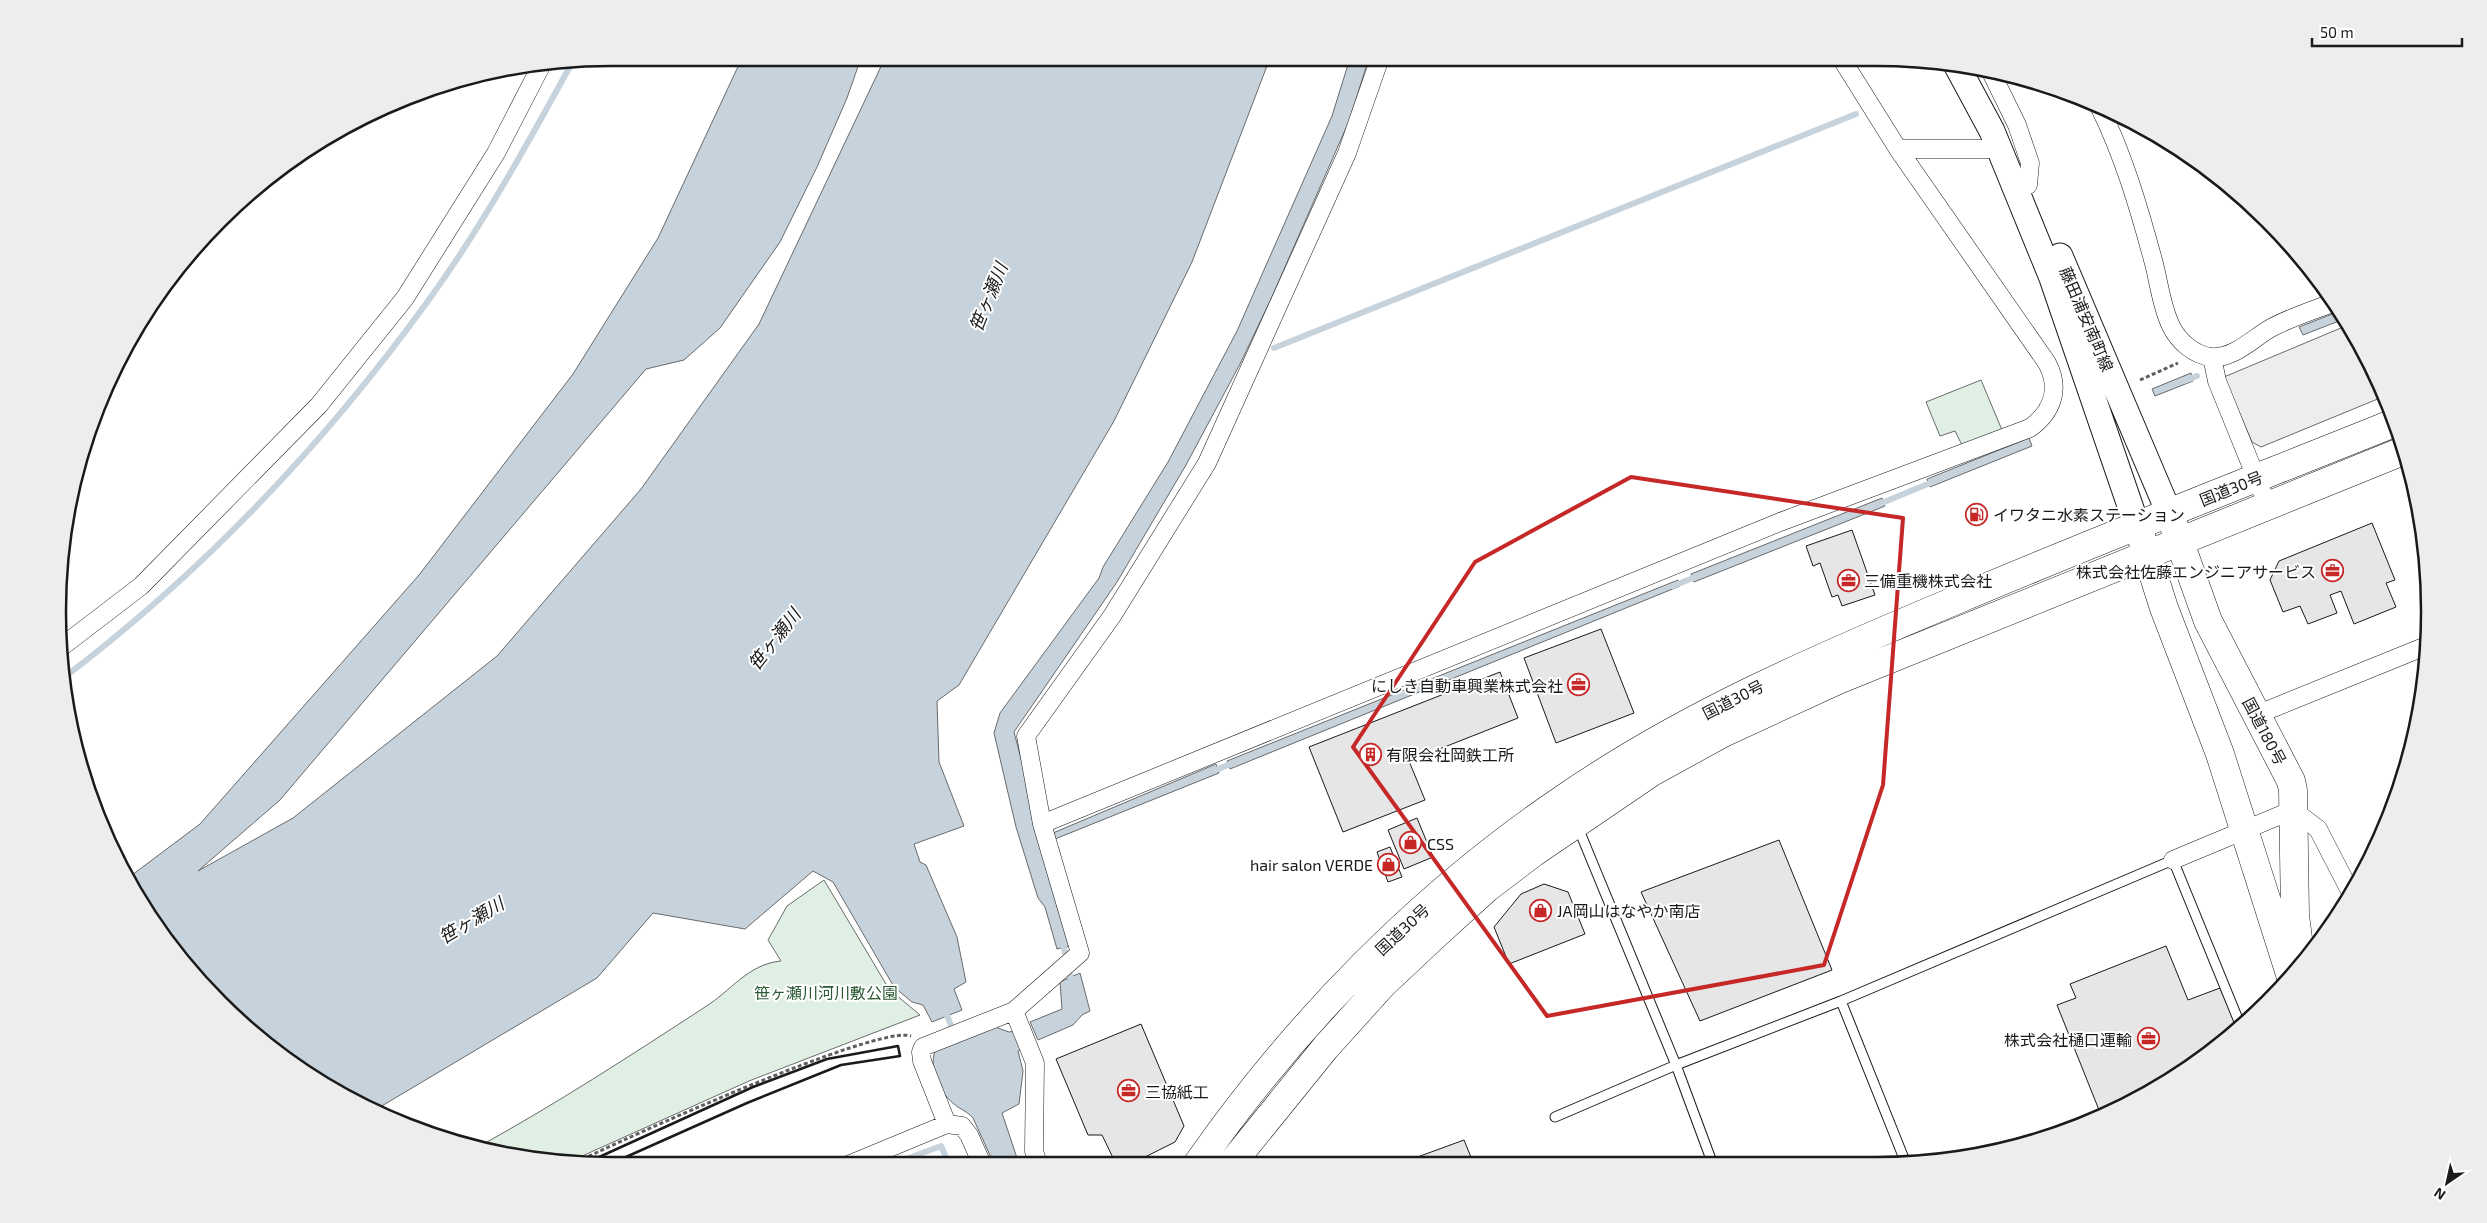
<svg xmlns="http://www.w3.org/2000/svg" width="2487" height="1223" font-family="'Exo 2','Noto Sans JP',sans-serif">
<style>
.green{fill:#e0efe3;stroke:#6a6a6a}
.parking{fill:#ededed;stroke:#6a6a6a}
.water{fill:#c6d2dc;stroke:#6a6a6a}
.lines{fill:none;stroke-linecap:round;stroke-linejoin:round}
.stream{stroke:#c6d2dc;stroke-width:6}
.building{fill:#e6e6e6;stroke:#1a1a1a}
.lane-casing{stroke:#1a1a1a;stroke-width:11}
.street-casing{stroke:#1a1a1a;stroke-width:19}
.secondary-casing{stroke:#1a1a1a;stroke-width:27}
.highway-casing{stroke:#1a1a1a;stroke-width:29}
.path{stroke:#5f5f5f;stroke-width:3;stroke-dasharray:4 2.5;stroke-linecap:butt}
.lane{stroke:#fff;stroke-width:9}
.street{stroke:#fff;stroke-width:18}
.secondary{stroke:#fff;stroke-width:25}
.highway{stroke:#fff;stroke-width:28}
.wall{stroke:#1a1a1a;stroke-width:2.5}
.marked{fill:none;stroke:#c62828;stroke-width:4;stroke-linejoin:round}
.labels{text-anchor:middle;dominant-baseline:central;stroke-width:4;stroke-linejoin:round;paint-order:stroke}
.street-label{font-size:16px;fill:#1a1a1a;stroke:#fff}
.poi-label{font-size:16px;fill:#1a1a1a;stroke:#fff;text-anchor:start}
.park-label{font-size:16px;fill:#2b5a34;stroke:#fff}
.water-label{font-size:18px;font-style:italic;fill:#1a1a1a;stroke:#fff}
.rim{fill:none;stroke:#1a1a1a;stroke-width:2.5}
</style>
<rect width="100%" height="100%" fill="#fff"/>
<path class="green" d="M 1981,380 L 2002,430 L 1962,445 L 1955,431 L 1940,436 L 1926,402 Z
M 824,880 L 889,989 L 920,1015 L 749,1081 L 571,1161 L 503,1155 L 478,1147 C 556,1104 630,1056 705,1007 C 731,991 748,964 781,961 L 768,940 L 787,906 Z"/>
<path class="parking" d="M 2348,325 L 2385,396 L 2261,447 L 2252,442 L 2224,377 Z"/>
<path class="water" d="M 742,58 L 861,58 L 847,98 L 817,167 L 780,242 L 720,328 L 684,360 L 646,369 L 280,800 L 198,871 L 293,818 L 497,656 L 641,489 L 759,324 L 885,58 L 1270,58 L 1192,262 L 1114,421 L 959,685 L 937,701 L 939,762 L 964,826 L 914,844 L 920,862 L 926,865 L 957,937 L 966,982 L 954,989 L 962,1010 L 932,1022 L 923,1005 L 912,1002 L 894,987 L 833,882 L 813,871 L 745,929 L 653,913 L 597,978 L 375,1110 L 304,1072 L 246,1028 L 172,949 L 128,878 L 200,824 L 419,575 L 573,374 L 658,238 Z
M 1350,58 L 1369,58 L 1349,121 L 1271,299 L 1240,364 L 1186,465 L 1117,582 L 1014,732 L 1070,946 L 1057,949 L 1045,907 L 1038,898 L 1016,827 L 994,733 L 1000,713 L 1099,578 L 1103,567 L 1168,462 L 1237,331 L 1332,116 Z
M 2340,311 L 2344,319 L 2303,335 L 2299,327 Z
M 2191,373 L 2193,381 L 2155,396 L 2152,389 Z
M 2029,438 L 2032,446 L 1930,487 L 1927,479 Z
M 1882,498 L 1885,506 L 1694,582 L 1691,574 Z
M 1678,580 L 1680,586 L 1230,769 L 1227,761 Z
M 1216,764 L 1219,773 L 1055,839 L 1053,833 Z
M 1080,973 L 1090,1011 L 1082,1015 L 1073,1025 L 1038,1040 L 1030,1022 L 1062,1009 L 1060,982 Z
M 987,1024 L 1009,1032 L 1015,1031 L 1023,1049 L 1018,1051 L 1023,1071 L 1019,1104 L 1002,1113 L 1019,1164 L 994,1164 L 973,1118 C 967,1111 961,1110 954,1104 C 936,1089 927,1064 938,1043 Z"/>
<g class="lines">
<path class="stream" d="M 1274,348 L 1856,114
M 2184,381 L 2197,376
M 1877,505 L 1935,481
M 1673,586 L 1698,576
M 62,679 C 202,573 325,443 428,301 C 483,225 528,143 573,61
M 1211,772 L 1235,762
M 1062,940 L 1072,983
M 944,1008 L 954,1033
M 893,1164 L 941,1146 L 949,1164"/>
</g>
<path class="building" d="M 2372,523 L 2395,580 L 2386,583 L 2396,607 L 2354,624 L 2341,591 L 2330,595 L 2337,613 L 2308,624 L 2300,606 L 2283,612 L 2270,580 L 2279,561 Z
M 1852,530 L 1875,595 L 1842,606 L 1838,595 L 1832,597 L 1820,563 L 1813,566 L 1806,546 Z
M 1601,629 L 1634,713 L 1556,743 L 1524,658 Z
M 1500,672 L 1518,718 L 1409,761 L 1425,800 L 1343,832 L 1309,747 Z
M 1417,818 L 1433,857 L 1404,869 L 1388,830 Z
M 1779,840 L 1832,970 L 1700,1021 L 1641,892 Z
M 1390,847 L 1402,877 L 1388,882 L 1377,852 Z
M 1544,884 L 1568,892 L 1585,934 L 1509,964 L 1494,927 L 1521,894 Z
M 2166,946 L 2188,1000 L 2220,988 L 2237,1027 L 2213,1051 L 2101,1115 L 2057,1005 L 2076,998 L 2070,984 Z
M 1141,1024 L 1184,1126 L 1175,1142 L 1131,1164 L 1116,1164 L 1102,1135 L 1088,1135 L 1056,1059 Z
M 1464,1140 L 1473,1162 L 1414,1163 L 1412,1159 Z"/>
<g class="lines">
<defs>
<path id="lane" d="M 1577,825 L 1676,1065 L 1712,1162
M 1841,1001 L 1905,1161
M 1555,1117 L 1676,1065 L 1841,1001 L 2173,860 L 2240,1024"/>
<path id="street" d="M 1990,70 L 2017,125 L 2030,163 L 2028,185
M 2099,106 C 2123,154 2139,208 2153,260 C 2159,281 2161,306 2171,326 C 2178,341 2194,355 2211,357 C 2234,359 2253,338 2271,328 C 2291,317 2314,310 2335,302
M 1898,149 L 1998,149
M 2212,357 L 2217,381 L 2268,507
M 60,648 L 141,586 L 319,405 L 405,298 L 496,153 L 542,64
M 2256,715 L 2426,646
M 1042,824 L 1026,736 L 1112,616 L 1207,463 L 1347,153 L 1380,58
M 2173,860 L 2293,810 L 2318,829 L 2349,889
M 1014,1011 L 1035,1063 L 1034,1151 L 1038,1164
M 947,1124 L 922,1061 L 921,1052 L 923,1047 L 1014,1011 L 1080,953 L 1042,824 L 1780,522 L 2030,428 C 2052,412 2061,389 2047,363 L 1898,149 L 1841,58
M 848,1165 L 947,1124 L 962,1126 L 969,1135 L 982,1164"/>
<path id="secondary" d="M 1957,66 L 1992,131 L 2052,278 L 2137,526
M 2060,256 L 2169,513"/>
<path id="highway" d="M 2174,526 L 2208,621 L 2291,781 L 2293,790 L 2295,915 L 2301,962
M 2142,539 L 2164,608 L 2220,754 L 2290,974
M 1198,1163 C 1297,1022 1420,896 1563,799 C 1685,715 1818,658 1954,601 C 2100,539 2247,482 2394,423
M 1232,1163 L 1326,1047 L 1382,985 L 1432,938 L 1487,888 L 1533,853 L 1652,772 L 1723,733 L 1838,680 L 2403,451"/>
</defs>
<use href="#lane" class="lane-casing"/>
<use href="#street" class="street-casing"/>
<use href="#secondary" class="secondary-casing"/>
<use href="#highway" class="highway-casing"/>
<path class="path" d="M 2026,81 L 2027,85
M 2140,380 L 2178,363
M 577,1162 C 621,1140 878,1024 911,1036"/>
<use href="#lane" class="lane"/>
<use href="#street" class="street"/>
<use href="#secondary" class="secondary"/>
<use href="#highway" class="highway"/>
<path class="wall" d="M 586,1163 L 753,1087 L 827,1059 L 898,1046 L 900,1056 L 841,1065 L 747,1103 L 608,1165"/>
</g>
<path class="marked" d="M 1631,477 L 1903,518 L 1883,785 L 1824,965 L 1547,1016 L 1353,747 L 1475,562 Z"/>
<defs>
<symbol id="fuel-ring" viewBox="-11 -11 22 22"><circle r="9.5" fill="#fff" stroke="#c62828" stroke-width="1.5"/><path d="M-5.5-6h7V0h2V4h1.3V-2.5L3-4.5l.8-.8L6-3V5H2.5V1h-1V6h-7ZM-4.2-4.7v3.2H.2V-4.7Z" fill="#c62828"/></symbol>
<symbol id="office-ring" viewBox="-11 -11 22 22"><circle r="9.5" fill="#fff" stroke="#c62828" stroke-width="1.5"/><path d="M-6-3h4V-5.5h4V-3h4V5H-6ZM-1-4.5V-3h2v-1.5ZM-6 0V1H6V0Z" fill="#c62828"/></symbol>
<symbol id="building-ring" viewBox="-11 -11 22 22"><circle r="9.5" fill="#fff" stroke="#c62828" stroke-width="1.5"/><path d="M-4-6H4V6H1V3H-1V6H-4ZM-2.5-4.3h1.7v1.8h-1.7ZM.8-4.3h1.7v1.8H.8ZM-2.5-1h1.7V.8h-1.7ZM.8-1h1.7V.8H.8Z" fill="#c62828"/></symbol>
<symbol id="shop-ring" viewBox="-11 -11 22 22"><circle r="9.5" fill="#fff" stroke="#c62828" stroke-width="1.5"/><path d="M-5-2.5h2.3a2.7 3.5 0 0 1 5.4 0H5L5.5 6h-11ZM-1.5-2.5h3a1.5 2.3 0 0 0-3 0Z" fill="#c62828"/></symbol>
</defs>
<g fill-rule="evenodd">
<use href="#fuel-ring" x="1964" y="502" width="25" height="25"/>
<use href="#office-ring" x="2320" y="558" width="25" height="25"/>
<use href="#office-ring" x="1836" y="568" width="25" height="25"/>
<use href="#office-ring" x="1566" y="672" width="25" height="25"/>
<use href="#building-ring" x="1358" y="742" width="25" height="25"/>
<use href="#shop-ring" x="1398" y="830" width="25" height="25"/>
<use href="#shop-ring" x="1376" y="852" width="25" height="25"/>
<use href="#shop-ring" x="1528" y="898" width="25" height="25"/>
<use href="#office-ring" x="2136" y="1026" width="25" height="25"/>
<use href="#office-ring" x="1116" y="1078" width="25" height="25"/>
</g>
<g class="labels">
<g class="street-label">
<text transform="translate(2087 319) rotate(67)">藤田浦安南町線</text>
<text transform="translate(2231 488) rotate(-22)">国道30号</text>
<text transform="translate(1733 699) rotate(-27)">国道30号</text>
<text transform="translate(2265 731) rotate(62)">国道180号</text>
<text transform="translate(1402 929) rotate(-43)">国道30号</text>
</g>
<g class="poi-label">
<text x="1993" y="514">イワタニ水素ステーション</text>
<text x="2316" y="571" text-anchor="end">株式会社佐藤エンジニアサービス</text>
<text x="1864" y="580">三備重機株式会社</text>
<text x="1563" y="685" text-anchor="end">にしき自動車興業株式会社</text>
<text x="1386" y="754">有限会社岡鉄工所</text>
<text x="1427" y="843">CSS</text>
<text x="1373" y="864" text-anchor="end">hair salon VERDE</text>
<text x="1557" y="910">JA岡山はなやか南店</text>
<text x="2132" y="1039" text-anchor="end">株式会社樋口運輸</text>
<text x="1145" y="1091">三協紙工</text>
</g>
<g class="park-label">
<text x="826" y="992">笹ヶ瀬川河川敷公園</text>
</g>
<g class="water-label">
<text transform="translate(988 297) rotate(-68)">笹ヶ瀬川</text>
<text transform="translate(774 639) rotate(-52)">笹ヶ瀬川</text>
<text transform="translate(471 920) rotate(-31)">笹ヶ瀬川</text>
</g>
</g>
<path d="M0 0H2487V1223H0ZM611 66H1876A545 545 0 0 1 2421 611V612A545 545 0 0 1 1876 1157H611A545 545 0 0 1 66 612V611A545 545 0 0 1 611 66Z" fill="#ededed" fill-rule="evenodd"/>
<path class="rim" d="M611 66H1876A545 545 0 0 1 2421 611V612A545 545 0 0 1 1876 1157H611A545 545 0 0 1 66 612V611A545 545 0 0 1 611 66Z"/>
<g transform="translate(2447 1183) rotate(214)" stroke="#ffffff" stroke-width="4" paint-order="stroke">
<path d="M0-4L9 19L0 12L-9 19Z" fill="#1a1a1a"/>
<text y="-8" font-size="14" font-weight="bold" text-anchor="middle" fill="#1a1a1a">N</text>
</g>
<path d="M2312 38v8h150v-8" fill="none" stroke="#1a1a1a" stroke-width="2.5"/>
<text x="2320" y="38" font-size="15" fill="#1a1a1a" stroke="#ffffff" stroke-width="4" paint-order="stroke">50 m</text>
</svg>
